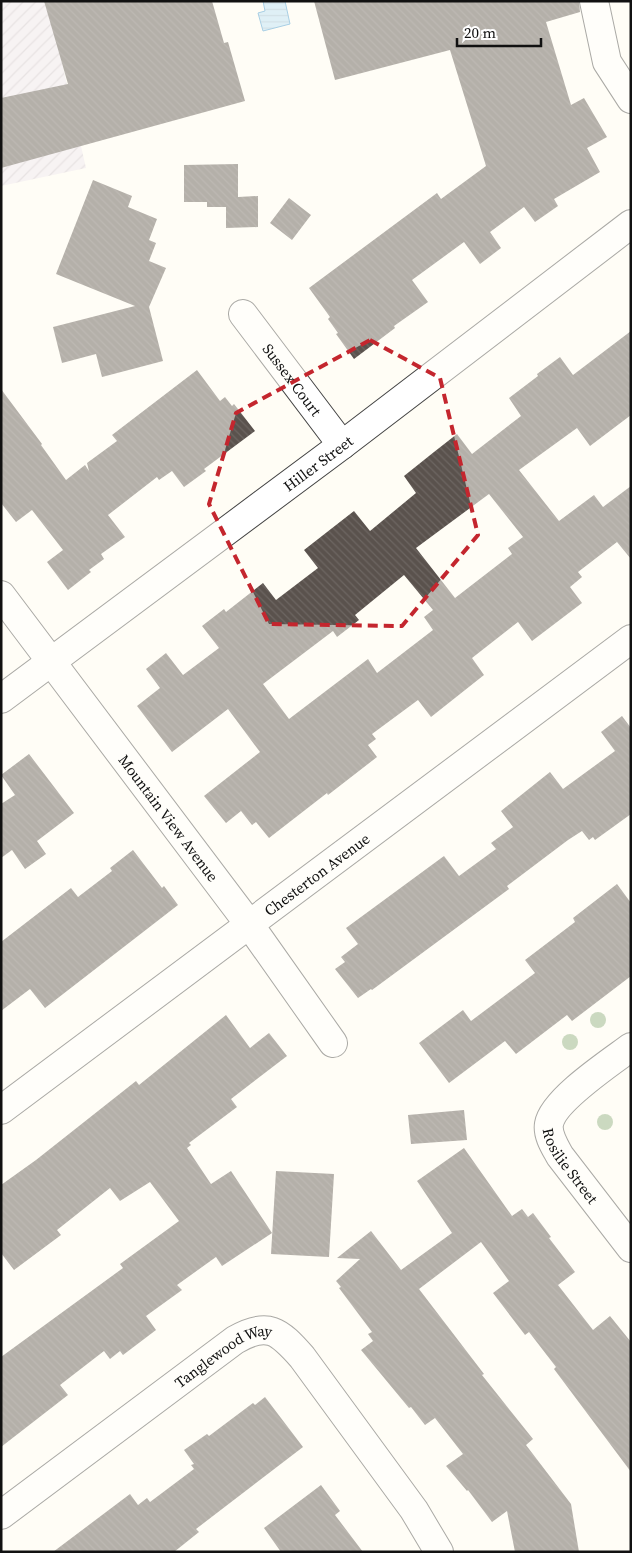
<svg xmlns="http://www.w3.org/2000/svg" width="632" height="1553" font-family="'Source Serif 4',serif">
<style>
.industrial{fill:url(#industrial-furrows)}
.water{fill:url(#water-rules);stroke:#3f96cf}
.building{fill:url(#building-back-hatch);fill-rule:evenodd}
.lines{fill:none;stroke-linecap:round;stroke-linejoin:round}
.minor-casing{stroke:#444;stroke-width:30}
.tertiary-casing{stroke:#444;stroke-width:30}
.minor{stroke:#fff;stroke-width:28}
.tertiary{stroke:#fff;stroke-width:28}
.tree{fill:#8dad7f}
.marked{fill:none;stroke:#c4262e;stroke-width:4;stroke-dasharray:10 6;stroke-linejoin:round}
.labels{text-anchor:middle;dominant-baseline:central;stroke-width:5;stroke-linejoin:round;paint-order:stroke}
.street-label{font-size:15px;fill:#111;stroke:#fff}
</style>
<defs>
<pattern id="industrial-furrows" width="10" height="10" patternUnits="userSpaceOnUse" patternTransform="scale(1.25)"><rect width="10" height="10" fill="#eee6ef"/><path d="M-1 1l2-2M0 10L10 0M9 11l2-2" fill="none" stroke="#cbc4cc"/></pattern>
<pattern id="water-rules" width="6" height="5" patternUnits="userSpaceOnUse" patternTransform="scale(1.25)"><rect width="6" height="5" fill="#b9e0f7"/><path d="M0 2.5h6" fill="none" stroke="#9ebfd3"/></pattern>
<pattern id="building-back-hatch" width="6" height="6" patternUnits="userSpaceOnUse" patternTransform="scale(1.25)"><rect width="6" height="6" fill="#5a524d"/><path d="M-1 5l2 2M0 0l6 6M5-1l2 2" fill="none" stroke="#6d6662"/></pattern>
</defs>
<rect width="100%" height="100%" fill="#fffdf5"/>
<path class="industrial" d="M 1,1 L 48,1 L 86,168 L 1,186 Z"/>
<path class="water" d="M 263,1 L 285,1 L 290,24 L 263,31 L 258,13 L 265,11 Z"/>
<path class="building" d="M 44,1 L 212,1 L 224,43 L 228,42 L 245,101 L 1,168 L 1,98 L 68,84 Z
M 314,1 L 579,1 L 580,12 L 546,22 L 571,105 L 584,98 L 607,137 L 587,148 L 600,172 L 554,199 L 558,206 L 535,222 L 524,207 L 490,232 L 501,248 L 480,264 L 464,242 L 412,280 L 428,302 L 394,326 L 395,328 L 354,359 L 336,334 L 338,333 L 328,319 L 330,317 L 309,288 L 437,193 L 441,199 L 486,166 L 450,50 L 335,80 Z
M 238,164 L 238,197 L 258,196 L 258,227 L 226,228 L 226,207 L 207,207 L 207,202 L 184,202 L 184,165 Z
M 93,180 L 132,196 L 128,207 L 157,219 L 149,240 L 156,243 L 149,261 L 166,268 L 149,307 L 163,361 L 102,377 L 96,354 L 62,363 L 53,327 L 135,306 L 56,274 Z
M 289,198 L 311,215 L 292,240 L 270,223 Z
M 631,331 L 631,415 L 590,446 L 577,428 L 519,470 L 559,521 L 594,495 L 603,507 L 631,486 L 631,559 L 617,542 L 578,572 L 582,577 L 570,587 L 582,603 L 532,641 L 518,622 L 472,658 L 484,675 L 431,717 L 418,700 L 372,734 L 376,739 L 368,745 L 377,757 L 328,795 L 327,793 L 269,838 L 256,822 L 252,825 L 241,811 L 226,823 L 204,796 L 260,752 L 228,709 L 172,752 L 137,706 L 160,688 L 146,669 L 166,653 L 183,675 L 219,648 L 202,626 L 224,609 L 226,612 L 263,583 L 276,600 L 318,568 L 304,550 L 354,511 L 370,531 L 416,493 L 404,476 L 434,452 L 457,434 L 472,454 L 521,416 L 509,398 L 538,376 L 537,374 L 560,357 L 573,375 ZM 489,494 L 523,537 L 508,548 L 512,554 L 455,598 L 416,548 ZM 404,575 L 433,610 L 424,617 L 433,630 L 377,673 L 368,659 L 289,719 L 263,684 L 333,631 L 337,637 L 359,620 L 355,615 Z
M 197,370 L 220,401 L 225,397 L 232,406 L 234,404 L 255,431 L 204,469 L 206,471 L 184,487 L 172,471 L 159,480 L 157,477 L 108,515 L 125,537 L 101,554 L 104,559 L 89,570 L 91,572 L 68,590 L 47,562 L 63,550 L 32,510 L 16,522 L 1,503 L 1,389 L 42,444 L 41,445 L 66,480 L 85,465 L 89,471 L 87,463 L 117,441 L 112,435 Z
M 622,716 L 631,728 L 631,814 L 595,840 L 593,837 L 589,840 L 582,831 L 568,840 L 507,886 L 509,889 L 372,990 L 371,989 L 358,998 L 335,969 L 345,962 L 341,957 L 358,944 L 346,928 L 444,856 L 459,876 L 496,849 L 491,843 L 513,827 L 501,811 L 550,772 L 563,789 L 615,751 L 601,732 Z
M 29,754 L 74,813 L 37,841 L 46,854 L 25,869 L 12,850 L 1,858 L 1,804 L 15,795 L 1,775 Z
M 133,850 L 162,888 L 164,886 L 178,905 L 45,1008 L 30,989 L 1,1011 L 1,942 L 71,888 L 78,897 L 112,871 L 110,868 Z
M 617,884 L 631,903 L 631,976 L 572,1021 L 567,1015 L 516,1054 L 505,1041 L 449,1083 L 419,1043 L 463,1010 L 471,1021 L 535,973 L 525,960 L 575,922 L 573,918 Z
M 226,1015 L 250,1048 L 269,1033 L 287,1056 L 231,1099 L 237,1107 L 189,1143 L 191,1145 L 187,1148 L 211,1184 L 231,1171 L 272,1233 L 222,1266 L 216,1257 L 177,1285 L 182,1290 L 146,1316 L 156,1330 L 123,1355 L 120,1351 L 110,1359 L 104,1351 L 60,1385 L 68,1395 L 1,1447 L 1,1357 L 123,1268 L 120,1264 L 179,1221 L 150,1182 L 120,1201 L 110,1188 L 57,1230 L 61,1235 L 14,1270 L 1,1253 L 1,1185 L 36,1160 L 136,1081 L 139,1085 Z
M 464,1110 L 467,1140 L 411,1144 L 408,1115 Z
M 464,1148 L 512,1216 L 522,1209 L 528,1217 L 533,1213 L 551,1237 L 549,1238 L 575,1272 L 558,1285 L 593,1330 L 610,1316 L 631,1342 L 631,1472 L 554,1369 L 556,1367 L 529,1332 L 525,1335 L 493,1293 L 509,1281 L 481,1242 L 419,1289 L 484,1374 L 482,1375 L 533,1439 L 526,1445 L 571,1504 L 579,1552 L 515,1552 L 507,1511 L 492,1522 L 468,1490 L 467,1491 L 446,1466 L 463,1454 L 435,1418 L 425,1425 L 411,1407 L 409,1408 L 361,1350 L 373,1341 L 368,1334 L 372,1332 L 339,1288 L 341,1287 L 336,1281 L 360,1259 L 337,1258 L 371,1231 L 401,1270 L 452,1233 L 417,1181 Z
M 276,1171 L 334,1174 L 329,1257 L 271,1254 Z
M 265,1397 L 303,1447 L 196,1529 L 199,1532 L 174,1552 L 53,1552 L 130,1494 L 138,1505 L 147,1498 L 150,1502 L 194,1469 L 191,1465 L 194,1464 L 184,1450 L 207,1434 L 209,1436 L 253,1403 L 255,1405 Z
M 321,1485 L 340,1511 L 335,1515 L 363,1552 L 281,1552 L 264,1528 Z"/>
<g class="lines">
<defs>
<g id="minor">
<path d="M 594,1 L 607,62 L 631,99"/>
<path id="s1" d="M 243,314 L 342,445"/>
<path id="s2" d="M 1,595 L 249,924 L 333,1043"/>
<path id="s3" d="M 631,1047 C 611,1062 553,1100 549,1124 C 547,1135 555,1147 560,1156 L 631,1248"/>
<path id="s4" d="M 1,1110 L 631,639"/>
<path id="s5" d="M 1,1515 L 235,1340 C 268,1321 279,1331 302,1357 L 414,1510 L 439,1552"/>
</g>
<g id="tertiary">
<path id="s6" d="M 1,699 L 342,445 L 631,224"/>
</g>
</defs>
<use href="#minor" class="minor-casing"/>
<use href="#tertiary" class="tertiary-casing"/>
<use href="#minor" class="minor"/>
<use href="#tertiary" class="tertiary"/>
</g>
<g class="tree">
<circle cx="598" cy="1020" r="8"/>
<circle cx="570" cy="1042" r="8"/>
<circle cx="605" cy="1122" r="8"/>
</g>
<path d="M0 0H632V1553H0ZM 370,340 L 440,378 L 478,535 L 402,626 L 269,624 L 209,504 L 236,413 Z" fill="#fffdf5" fill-opacity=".55" fill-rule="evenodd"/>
<path class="marked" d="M 370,340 L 440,378 L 478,535 L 402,626 L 269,624 L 209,504 L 236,413 Z"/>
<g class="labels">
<g class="street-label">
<text stroke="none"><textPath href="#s1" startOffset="82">Sussex Court</textPath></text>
<text stroke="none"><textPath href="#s6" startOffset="395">Hiller Street</textPath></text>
<text stroke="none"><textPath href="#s2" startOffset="279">Mountain View Avenue</textPath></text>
<text stroke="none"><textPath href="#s4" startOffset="394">Chesterton Avenue</textPath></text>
<text stroke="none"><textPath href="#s3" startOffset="162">Rosilie Street</textPath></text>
<text stroke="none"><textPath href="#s5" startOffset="275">Tanglewood Way</textPath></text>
</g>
</g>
<rect width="632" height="1553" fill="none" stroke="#111111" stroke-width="5"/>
<path d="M457 38v8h84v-8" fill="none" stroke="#111111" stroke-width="2.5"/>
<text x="464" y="38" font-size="15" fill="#111111" stroke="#ffffff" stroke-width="4" paint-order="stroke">20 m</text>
</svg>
